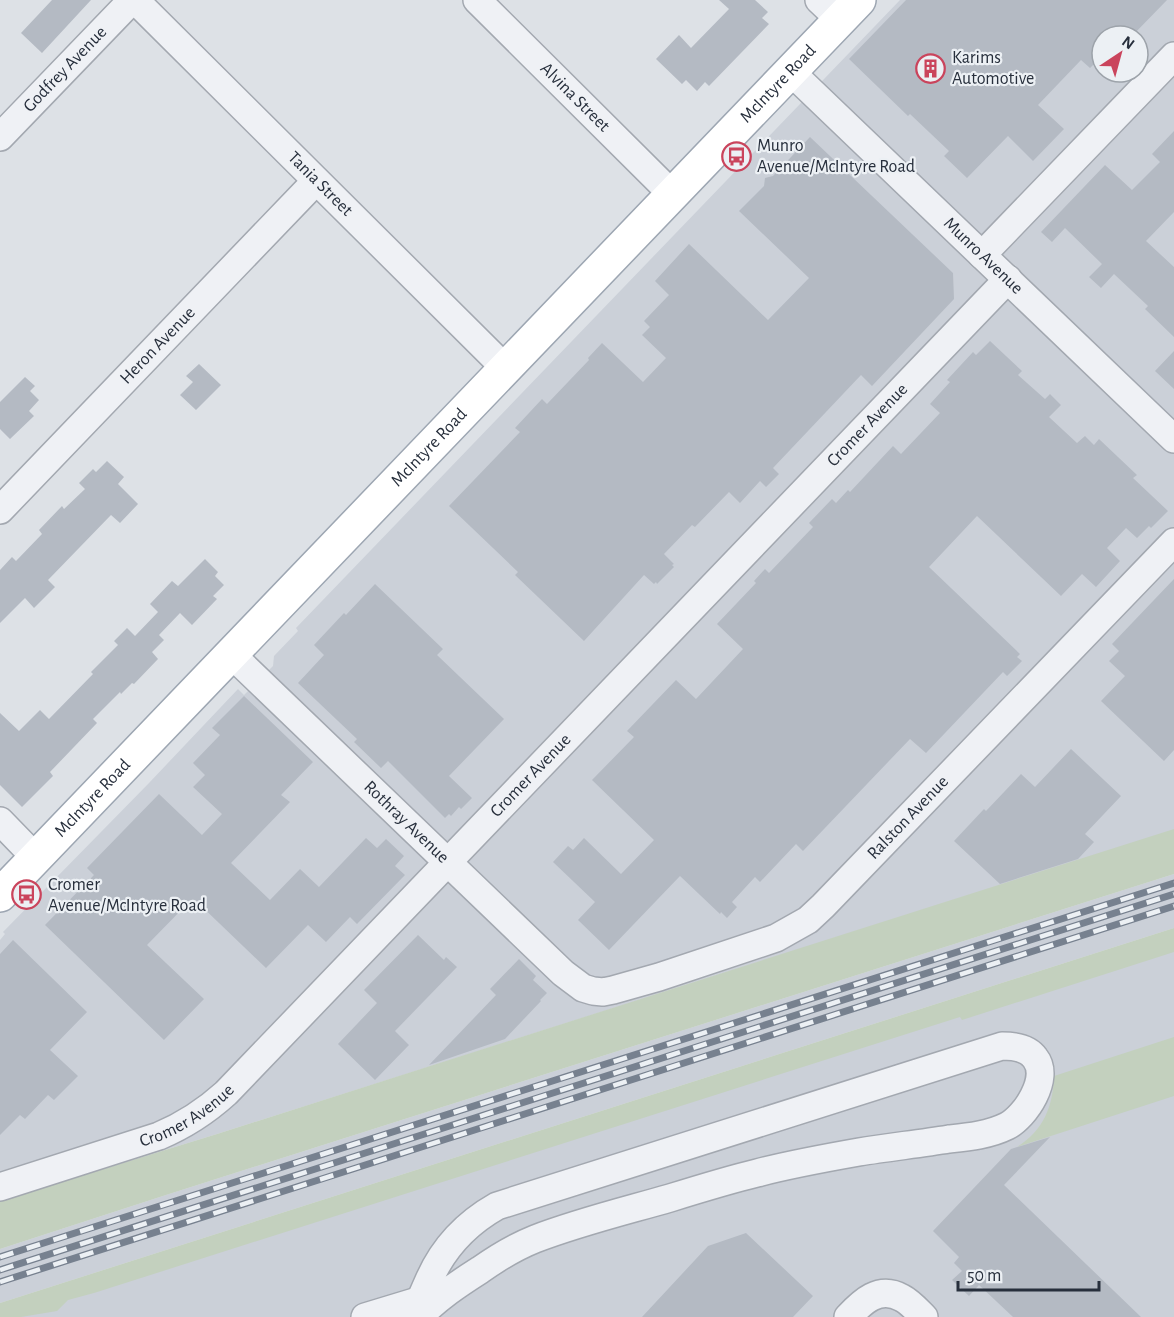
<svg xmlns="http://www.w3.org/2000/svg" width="1174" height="1317" font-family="'Alegreya Sans',sans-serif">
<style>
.built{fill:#cbd0d8;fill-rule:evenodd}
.green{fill:#c3d0be}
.building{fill:#b4bac3}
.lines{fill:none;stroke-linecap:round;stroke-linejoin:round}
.minor-casing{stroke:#a3a8b0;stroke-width:30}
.major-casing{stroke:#9da6b2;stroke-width:36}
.minor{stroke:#eff1f5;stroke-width:27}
.major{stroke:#fff;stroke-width:33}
.rail-casing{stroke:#77818f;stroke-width:7}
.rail{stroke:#ecf0f4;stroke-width:4.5;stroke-dasharray:14;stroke-linecap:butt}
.labels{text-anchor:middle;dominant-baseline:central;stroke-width:4.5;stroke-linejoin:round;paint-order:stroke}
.poi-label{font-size:18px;fill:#272f3c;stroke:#ecf0f4;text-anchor:start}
.street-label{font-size:18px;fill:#272f3c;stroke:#ecf0f4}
</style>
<rect width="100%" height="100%" fill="#dde1e6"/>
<path class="built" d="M 900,0 L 1174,0 L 1174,830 L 217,1134 L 0,1201 L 0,940 L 5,934 L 3,932 L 149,783 L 238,689 L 244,695 L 273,666 L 274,656 L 298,631 L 296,628 ZM 1102,36 L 1138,36 L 1138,72 L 1102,72 Z
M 1174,874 L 1174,928 L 0,1303 L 0,1249 L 166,1195 Z
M 1174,939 L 1174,1317 L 0,1317 L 0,1315 Z"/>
<path class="green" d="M 1174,829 L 1174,874 L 166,1195 L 0,1249 L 0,1201 L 217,1134 Z
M 1174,928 L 1174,952 L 962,1020 L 960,1017 L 94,1293 L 68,1300 L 57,1311 L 21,1317 L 0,1317 L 0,1303 Z
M 1174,1037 L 1174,1096 L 1017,1147 C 1044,1130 1053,1106 1054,1076 Z"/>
<path class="building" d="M 52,0 L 91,0 L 42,53 L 21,33 Z
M 719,0 L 755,0 L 768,12 L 762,18 L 769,24 L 709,86 L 705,82 L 697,91 L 686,80 L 682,84 L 656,59 L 679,35 L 691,48 L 729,9 Z
M 906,0 L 1167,0 L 1132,36 L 1102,36 L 1102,56 L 1090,68 L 1081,60 L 1038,105 L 1064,129 L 1033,161 L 1008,136 L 967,178 L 944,156 L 949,151 L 910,114 L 908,116 L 849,59 Z
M 1174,131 L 1174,212 L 1146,241 L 1174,267 L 1174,337 L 1145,309 L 1148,306 L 1114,274 L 1101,288 L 1089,277 L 1102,264 L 1065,228 L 1052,242 L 1041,232 L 1105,165 L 1132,190 L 1160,162 L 1152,154 Z
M 810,137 L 953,273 L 954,299 L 872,386 L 861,375 L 773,468 L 779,474 L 766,487 L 760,481 L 740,503 L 729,492 L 695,527 L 692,525 L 664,554 L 674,564 L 672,565 L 674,567 L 657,584 L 656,582 L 654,584 L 644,575 L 584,641 L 515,575 L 518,572 L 449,506 L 520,432 L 515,428 L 542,399 L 547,404 L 589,360 L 588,358 L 602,343 L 643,382 L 666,358 L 642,335 L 650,327 L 644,321 L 669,295 L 655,281 L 689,244 L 768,320 L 809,278 L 739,211 L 764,186 L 765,178 L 773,176 Z
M 990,341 L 1022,371 L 1018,375 L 1045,399 L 1050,394 L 1061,405 L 1049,417 L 1077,443 L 1085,436 L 1094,445 L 1099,439 L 1137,475 L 1133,478 L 1168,511 L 1151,528 L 1149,526 L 1137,538 L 1126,528 L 1107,548 L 1120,561 L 1096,587 L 1082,574 L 1061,596 L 977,516 L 929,567 L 1020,654 L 1017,657 L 1022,661 L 1007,676 L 1003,672 L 926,753 L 910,739 L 803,851 L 796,844 L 760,882 L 755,877 L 732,902 L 737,907 L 727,918 L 721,912 L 720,914 L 680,876 L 609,950 L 578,920 L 595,902 L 553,862 L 568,846 L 573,850 L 584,838 L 621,874 L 654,840 L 592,780 L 634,737 L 627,731 L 676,680 L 696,699 L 743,649 L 717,624 L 756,583 L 754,581 L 765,569 L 769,573 L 813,527 L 809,523 L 832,499 L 836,503 L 848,490 L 850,492 L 893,446 L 901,454 L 940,413 L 930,404 L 950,382 L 947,380 L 973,352 L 976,355 Z
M 1174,351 L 1174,389 L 1155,371 Z
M 199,364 L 221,385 L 196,410 L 180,395 L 193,382 L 186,376 Z
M 25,377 L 35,386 L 30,391 L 39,400 L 29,411 L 34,416 L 10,439 L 0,429 L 0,402 Z
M 107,461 L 124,477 L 118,484 L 138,504 L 120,523 L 111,515 L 48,580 L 55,587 L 34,608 L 25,598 L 0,623 L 0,570 L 12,557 L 16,561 L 42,534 L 39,530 L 62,506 L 64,509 L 85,489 L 79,483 L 93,469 L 96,472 Z
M 205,559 L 218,572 L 215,576 L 224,585 L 213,596 L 217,599 L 192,625 L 180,613 L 159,635 L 164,640 L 152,652 L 158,659 L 134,684 L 132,683 L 121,694 L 120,692 L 93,719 L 97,723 L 50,772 L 53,776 L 22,807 L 0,785 L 0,713 L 19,731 L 40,710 L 49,719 L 93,674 L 91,672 L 118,645 L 114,641 L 127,628 L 135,636 L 158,612 L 150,604 L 172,581 L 178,586 Z
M 1174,579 L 1174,750 L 1164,761 L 1101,701 L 1125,676 L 1109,661 L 1119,651 L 1112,644 Z
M 375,584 L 443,649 L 437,655 L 504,719 L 449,776 L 472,798 L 461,809 L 459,807 L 451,816 L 449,814 L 445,818 L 388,761 L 381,768 L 354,742 L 357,739 L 298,683 L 324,655 L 314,645 L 344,613 L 346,615 Z
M 244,696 L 313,762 L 281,795 L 290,802 L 231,863 L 270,900 L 300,869 L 319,887 L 366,838 L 377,848 L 386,839 L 404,856 L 395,866 L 405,875 L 357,924 L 350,917 L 326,942 L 308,925 L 266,968 L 195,900 L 192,902 L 190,901 L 147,945 L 204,999 L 164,1040 L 45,925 L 94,875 L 87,868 L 159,794 L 202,835 L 222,814 L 193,787 L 205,775 L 193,763 L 220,735 L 212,728 Z
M 1071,749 L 1121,796 L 1085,834 L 1094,842 L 1078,859 L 1000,884 L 954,841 L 984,809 L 986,811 L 1021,774 L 1035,787 Z
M 418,935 L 444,960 L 446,957 L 457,967 L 395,1031 L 409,1045 L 375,1080 L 338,1044 L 377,1003 L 364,990 Z
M 13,940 L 87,1012 L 50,1050 L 78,1076 L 54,1100 L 48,1095 L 25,1119 L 20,1115 L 0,1135 L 0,954 Z
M 519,959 L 536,976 L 533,980 L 547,993 L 540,1000 L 541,1001 L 505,1039 L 429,1065 L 496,995 L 490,989 Z
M 1050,1137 L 1004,1185 L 1141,1317 L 1013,1317 L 979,1285 L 969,1296 L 952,1280 L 962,1271 L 954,1263 L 959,1257 L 933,1231 L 1011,1149 Z
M 746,1233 L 813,1296 L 793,1317 L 642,1317 L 708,1246 Z"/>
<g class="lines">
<defs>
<g id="minor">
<path id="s1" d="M 135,0 L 505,368"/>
<path id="s2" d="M 477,0 L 673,195"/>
<path d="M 819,0 L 840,20"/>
<path id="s3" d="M 791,72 L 1174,439"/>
<path id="s4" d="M 0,137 L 132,0"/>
<path d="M 982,255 L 1174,56"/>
<path id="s5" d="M 0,510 L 316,181"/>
<path id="s6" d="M 231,654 L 563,973 L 583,988 L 593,991 L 603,992 L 613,990 L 659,977 L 776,938 L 808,920 L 823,906 L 1174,542"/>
<path d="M 0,821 L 36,858"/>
<path id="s7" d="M 0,1187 L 159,1136 C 185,1125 205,1112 226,1093 L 1008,279"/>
<path d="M 365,1317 L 421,1300 L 428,1306"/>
<path d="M 412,1317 C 419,1304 424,1291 430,1278 C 444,1247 467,1223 497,1206 L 1002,1046 C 1013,1046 1028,1048 1035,1058 C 1051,1078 1025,1117 1007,1126 C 989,1135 968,1137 949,1139 C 919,1144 889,1147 859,1152 C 825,1158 791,1164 757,1173 C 728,1180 699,1189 670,1198 C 625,1211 579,1222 535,1239 C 515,1247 497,1258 480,1270 C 458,1284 437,1298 419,1317"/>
<path d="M 848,1317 C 862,1302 879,1285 902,1298 C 910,1302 918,1311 924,1317"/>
</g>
<g id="major">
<path id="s8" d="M 0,895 L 859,0"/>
</g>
</defs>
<use href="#minor" class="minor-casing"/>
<use href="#major" class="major-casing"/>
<use href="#minor" class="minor"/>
<use href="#major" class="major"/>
<defs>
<path id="rail" d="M 0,1257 L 1174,883
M 0,1270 L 1174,894
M 0,1282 L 1174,906"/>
</defs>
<use href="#rail" class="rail-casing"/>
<use href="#rail" class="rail"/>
</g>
<defs>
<symbol id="building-ring" viewBox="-11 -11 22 22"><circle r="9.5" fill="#ecf0f4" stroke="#ca445c" stroke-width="1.5"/><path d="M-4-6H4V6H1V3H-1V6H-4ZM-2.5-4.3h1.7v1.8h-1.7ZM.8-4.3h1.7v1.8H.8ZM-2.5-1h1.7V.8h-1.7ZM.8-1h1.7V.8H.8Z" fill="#ca445c"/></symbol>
<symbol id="bus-ring" viewBox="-11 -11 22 22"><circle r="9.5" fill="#ecf0f4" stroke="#ca445c" stroke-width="1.5"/><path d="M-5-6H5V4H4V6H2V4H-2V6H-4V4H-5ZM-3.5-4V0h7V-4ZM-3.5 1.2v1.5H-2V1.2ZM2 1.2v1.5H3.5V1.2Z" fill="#ca445c"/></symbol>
</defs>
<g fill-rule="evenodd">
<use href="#building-ring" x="914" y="52" width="33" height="33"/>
<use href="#bus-ring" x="720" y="140" width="33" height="33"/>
<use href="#bus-ring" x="10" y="878" width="33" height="33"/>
</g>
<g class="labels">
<g class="poi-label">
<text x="952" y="58">Karims<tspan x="952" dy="21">Automotive</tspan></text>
<text x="757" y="146">Munro<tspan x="757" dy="21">Avenue/McIntyre Road</tspan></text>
<text x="48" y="885">Cromer<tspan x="48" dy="21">Avenue/McIntyre Road</tspan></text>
</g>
<g class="street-label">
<text stroke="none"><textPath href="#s4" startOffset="94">Godfrey Avenue</textPath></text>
<text stroke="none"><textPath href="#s8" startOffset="1124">McIntyre Road</textPath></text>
<text stroke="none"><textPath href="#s2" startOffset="138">Alvina Street</textPath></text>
<text stroke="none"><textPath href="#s1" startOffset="261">Tania Street</textPath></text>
<text stroke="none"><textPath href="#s3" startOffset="266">Munro Avenue</textPath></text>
<text stroke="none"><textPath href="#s5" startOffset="228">Heron Avenue</textPath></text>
<text stroke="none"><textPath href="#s7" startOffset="1173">Cromer Avenue</textPath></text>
<text stroke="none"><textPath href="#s8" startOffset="620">McIntyre Road</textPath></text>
<text stroke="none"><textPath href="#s7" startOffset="687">Cromer Avenue</textPath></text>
<text stroke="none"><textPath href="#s8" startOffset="134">McIntyre Road</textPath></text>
<text stroke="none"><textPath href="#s6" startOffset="867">Ralston Avenue</textPath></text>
<text stroke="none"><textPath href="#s6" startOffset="243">Rothray Avenue</textPath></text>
<text stroke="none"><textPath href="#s7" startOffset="201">Cromer Avenue</textPath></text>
</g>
</g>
<g transform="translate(1120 54) rotate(36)"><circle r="28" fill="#ecf0f4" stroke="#9da3aa" stroke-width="1.5"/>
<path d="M0-4.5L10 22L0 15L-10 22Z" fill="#ca445c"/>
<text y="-9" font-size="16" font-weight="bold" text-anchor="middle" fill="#272f3c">N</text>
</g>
<path d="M958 1281v9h141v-9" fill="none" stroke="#272f3c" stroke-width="3"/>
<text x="967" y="1281" font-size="18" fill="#272f3c" stroke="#ecf0f4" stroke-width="4.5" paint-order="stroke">50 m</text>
</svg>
